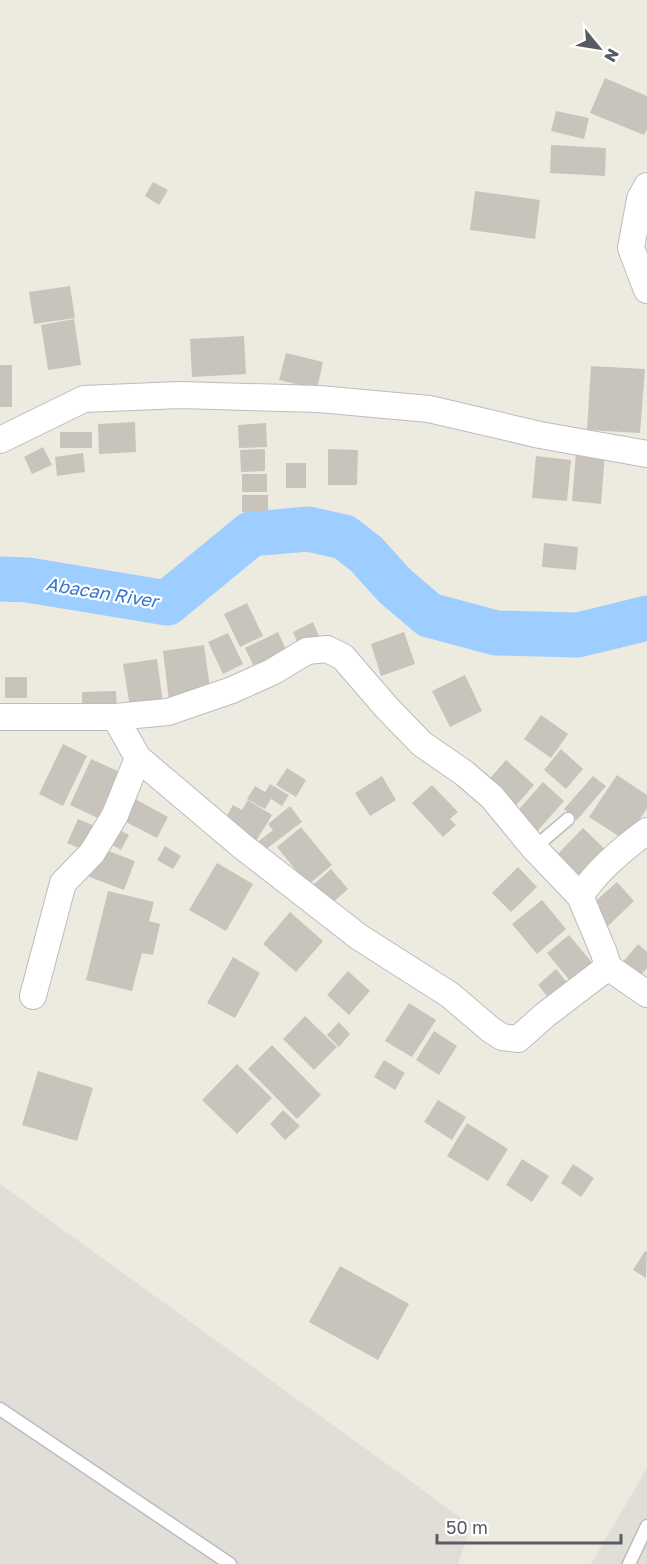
<svg xmlns="http://www.w3.org/2000/svg" width="647" height="1564" font-family="'Golos Text',sans-serif">
<style>
.industrial{fill:#e0ded7}
.lines{fill:none;stroke-linecap:round;stroke-linejoin:round}
.river{stroke:#9dceff;stroke-width:45}
.building{fill:#c8c4bc}
.service-casing{stroke:#babcc3;stroke-width:15}
.minor-casing{stroke:#babcc3;stroke-width:28}
.service{stroke:#fff;stroke-width:12}
.minor{stroke:#fff;stroke-width:26}
.labels{text-anchor:middle;dominant-baseline:central;stroke-width:4.5;stroke-linejoin:round;paint-order:stroke}
.water-label{font-size:18px;font-style:italic;fill:#3676cc;stroke:#fff}
</style>
<rect width="100%" height="100%" fill="#edebdf"/>
<path class="industrial" d="M 0,1184 L 471,1525 L 458,1564 L 0,1564 Z
M 647,1468 L 647,1564 L 591,1564 Z"/>
<g class="lines">
<path class="river" d="M 0,579 L 28,580 L 167,603 L 251,534 L 308,529 L 344,537 L 366,554 L 395,586 L 429,615 L 496,633 L 578,635 L 647,618"/>
</g>
<path class="building" d="M 605,78 L 647,96 L 647,129 L 644,135 L 590,113 Z
M 556,111 L 589,118 L 584,139 L 551,131 Z
M 551,145 L 606,148 L 605,176 L 550,173 Z
M 153,182 L 168,190 L 159,205 L 145,196 Z
M 475,191 L 540,200 L 535,239 L 470,230 Z
M 70,286 L 75,318 L 34,324 L 29,292 Z
M 74,319 L 81,365 L 48,370 L 41,325 Z
M 244,336 L 246,374 L 192,377 L 190,339 Z
M 286,353 L 323,362 L 317,389 L 279,380 Z
M 0,365 L 12,365 L 12,407 L 0,407 Z
M 591,366 L 645,369 L 640,433 L 587,430 Z
M 135,422 L 136,452 L 99,454 L 98,424 Z
M 266,423 L 267,447 L 239,448 L 238,425 Z
M 60,432 L 92,432 L 92,448 L 60,448 Z
M 43,447 L 52,465 L 32,474 L 24,457 Z
M 265,449 L 265,471 L 241,472 L 240,450 Z
M 328,449 L 358,450 L 357,485 L 328,485 Z
M 576,452 L 605,454 L 601,504 L 572,501 Z
M 83,453 L 85,472 L 57,476 L 55,457 Z
M 536,456 L 571,460 L 567,501 L 532,498 Z
M 286,463 L 306,463 L 306,488 L 286,488 Z
M 242,474 L 267,474 L 267,492 L 242,492 Z
M 242,495 L 268,495 L 268,512 L 242,512 Z
M 544,543 L 578,547 L 576,570 L 542,567 Z
M 247,603 L 263,636 L 240,647 L 224,614 Z
M 313,622 L 320,639 L 300,649 L 293,632 Z
M 278,632 L 289,656 L 256,671 L 245,648 Z
M 404,632 L 415,664 L 381,676 L 371,644 Z
M 228,633 L 243,664 L 223,674 L 208,642 Z
M 204,645 L 211,695 L 169,701 L 163,651 Z
M 157,659 L 164,710 L 131,714 L 123,664 Z
M 465,675 L 482,711 L 450,727 L 432,691 Z
M 5,677 L 27,677 L 27,698 L 5,698 Z
M 116,691 L 117,712 L 82,712 L 82,692 Z
M 541,715 L 568,734 L 551,758 L 524,739 Z
M 63,744 L 87,756 L 63,806 L 39,794 Z
M 561,749 L 583,769 L 566,789 L 544,770 Z
M 91,759 L 120,772 L 98,818 L 70,805 Z
M 506,760 L 534,785 L 513,809 L 485,784 Z
M 287,768 L 306,780 L 296,797 L 276,785 Z
M 617,775 L 647,795 L 647,808 L 626,841 L 589,817 Z
M 382,776 L 396,800 L 370,816 L 355,793 Z
M 593,776 L 606,786 L 577,820 L 564,809 Z
M 543,782 L 564,801 L 534,835 L 513,816 Z
M 270,784 L 289,795 L 282,806 L 271,799 L 265,809 L 247,799 L 255,786 L 265,792 Z
M 432,785 L 458,812 L 450,819 L 456,825 L 443,837 L 412,803 Z
M 135,799 L 168,817 L 157,838 L 124,821 Z
M 248,800 L 272,815 L 255,843 L 222,824 L 233,805 L 242,810 Z
M 290,806 L 302,822 L 257,856 L 250,848 L 273,830 L 268,824 Z
M 78,819 L 97,827 L 86,851 L 67,843 Z
M 301,827 L 332,865 L 308,885 L 277,847 Z
M 116,828 L 129,835 L 121,850 L 109,843 Z
M 583,828 L 612,856 L 581,887 L 553,859 Z
M 165,846 L 181,856 L 173,869 L 157,860 Z
M 98,847 L 135,861 L 124,890 L 87,876 Z
M 217,863 L 253,884 L 226,931 L 189,910 Z
M 518,867 L 537,887 L 511,912 L 492,893 Z
M 331,869 L 348,889 L 330,905 L 313,885 Z
M 617,882 L 634,901 L 608,926 L 590,906 Z
M 108,891 L 154,902 L 149,921 L 160,924 L 153,955 L 142,953 L 132,991 L 86,980 Z
M 542,900 L 566,929 L 537,954 L 512,924 Z
M 290,912 L 323,941 L 296,972 L 263,944 Z
M 569,935 L 593,964 L 571,982 L 547,953 Z
M 638,944 L 647,952 L 647,968 L 638,978 L 622,963 Z
M 233,957 L 260,973 L 235,1018 L 207,1003 Z
M 556,969 L 574,991 L 555,1006 L 538,985 Z
M 348,971 L 370,991 L 349,1015 L 327,995 Z
M 409,1003 L 436,1020 L 412,1057 L 385,1041 Z
M 305,1016 L 337,1047 L 314,1070 L 283,1039 Z
M 339,1022 L 350,1034 L 339,1047 L 327,1035 Z
M 434,1031 L 457,1046 L 439,1075 L 416,1060 Z
M 272,1045 L 321,1095 L 297,1119 L 248,1069 Z
M 384,1060 L 405,1073 L 395,1090 L 374,1077 Z
M 237,1064 L 272,1098 L 237,1134 L 202,1100 Z
M 38,1071 L 93,1088 L 77,1141 L 22,1125 Z
M 438,1100 L 466,1117 L 452,1140 L 424,1122 Z
M 283,1110 L 300,1126 L 285,1140 L 270,1124 Z
M 467,1123 L 508,1149 L 488,1181 L 447,1156 Z
M 522,1159 L 549,1176 L 532,1202 L 506,1185 Z
M 573,1164 L 594,1178 L 581,1197 L 561,1183 Z
M 645,1251 L 647,1252 L 646,1278 L 633,1270 Z
M 340,1266 L 409,1304 L 378,1360 L 309,1322 Z"/>
<g class="lines">
<defs>
<path id="service" d="M 534,848 L 568,819
M 0,1409 L 230,1564
M 629,1564 L 647,1526"/>
<path id="minor" d="M 647,186 L 640,199 L 631,248 L 647,290
M 0,440 L 84,399 L 180,395 L 319,399 L 429,409 L 540,435 L 647,454
M 0,717 L 115,717 L 138,758 L 242,846 L 359,937 L 450,995 L 491,1030 L 502,1037 L 518,1039 L 545,1015 L 608,967
M 115,717 L 168,712 L 232,690 L 272,672 L 307,651 L 327,649 L 343,657 L 387,708 L 422,744 L 464,773 L 492,797 L 534,848 L 580,896 L 604,953 L 608,967 L 647,994
M 580,896 C 598,869 622,849 647,831
M 33,996 L 63,883 L 92,853 L 100,840 L 115,815 L 138,758"/>
</defs>
<use href="#service" class="service-casing"/>
<use href="#minor" class="minor-casing"/>
<use href="#service" class="service"/>
<use href="#minor" class="minor"/>
</g>
<g class="labels">
<g class="water-label">
<text transform="translate(102 592) rotate(9)">Abacan River</text>
</g>
</g>
<g transform="translate(599 48) rotate(120)" stroke="#ffffff" stroke-width="4.5" paint-order="stroke">
<path d="M0-4.5L10 22L0 15L-10 22Z" fill="#585c62"/>
<text y="-9" font-size="16" font-weight="bold" text-anchor="middle" fill="#585c62">N</text>
</g>
<path d="M437 1534v9h184v-9" fill="none" stroke="#585c62" stroke-width="3"/>
<text x="446" y="1534" font-size="18" fill="#585c62" stroke="#ffffff" stroke-width="4.5" paint-order="stroke">50 m</text>
</svg>
